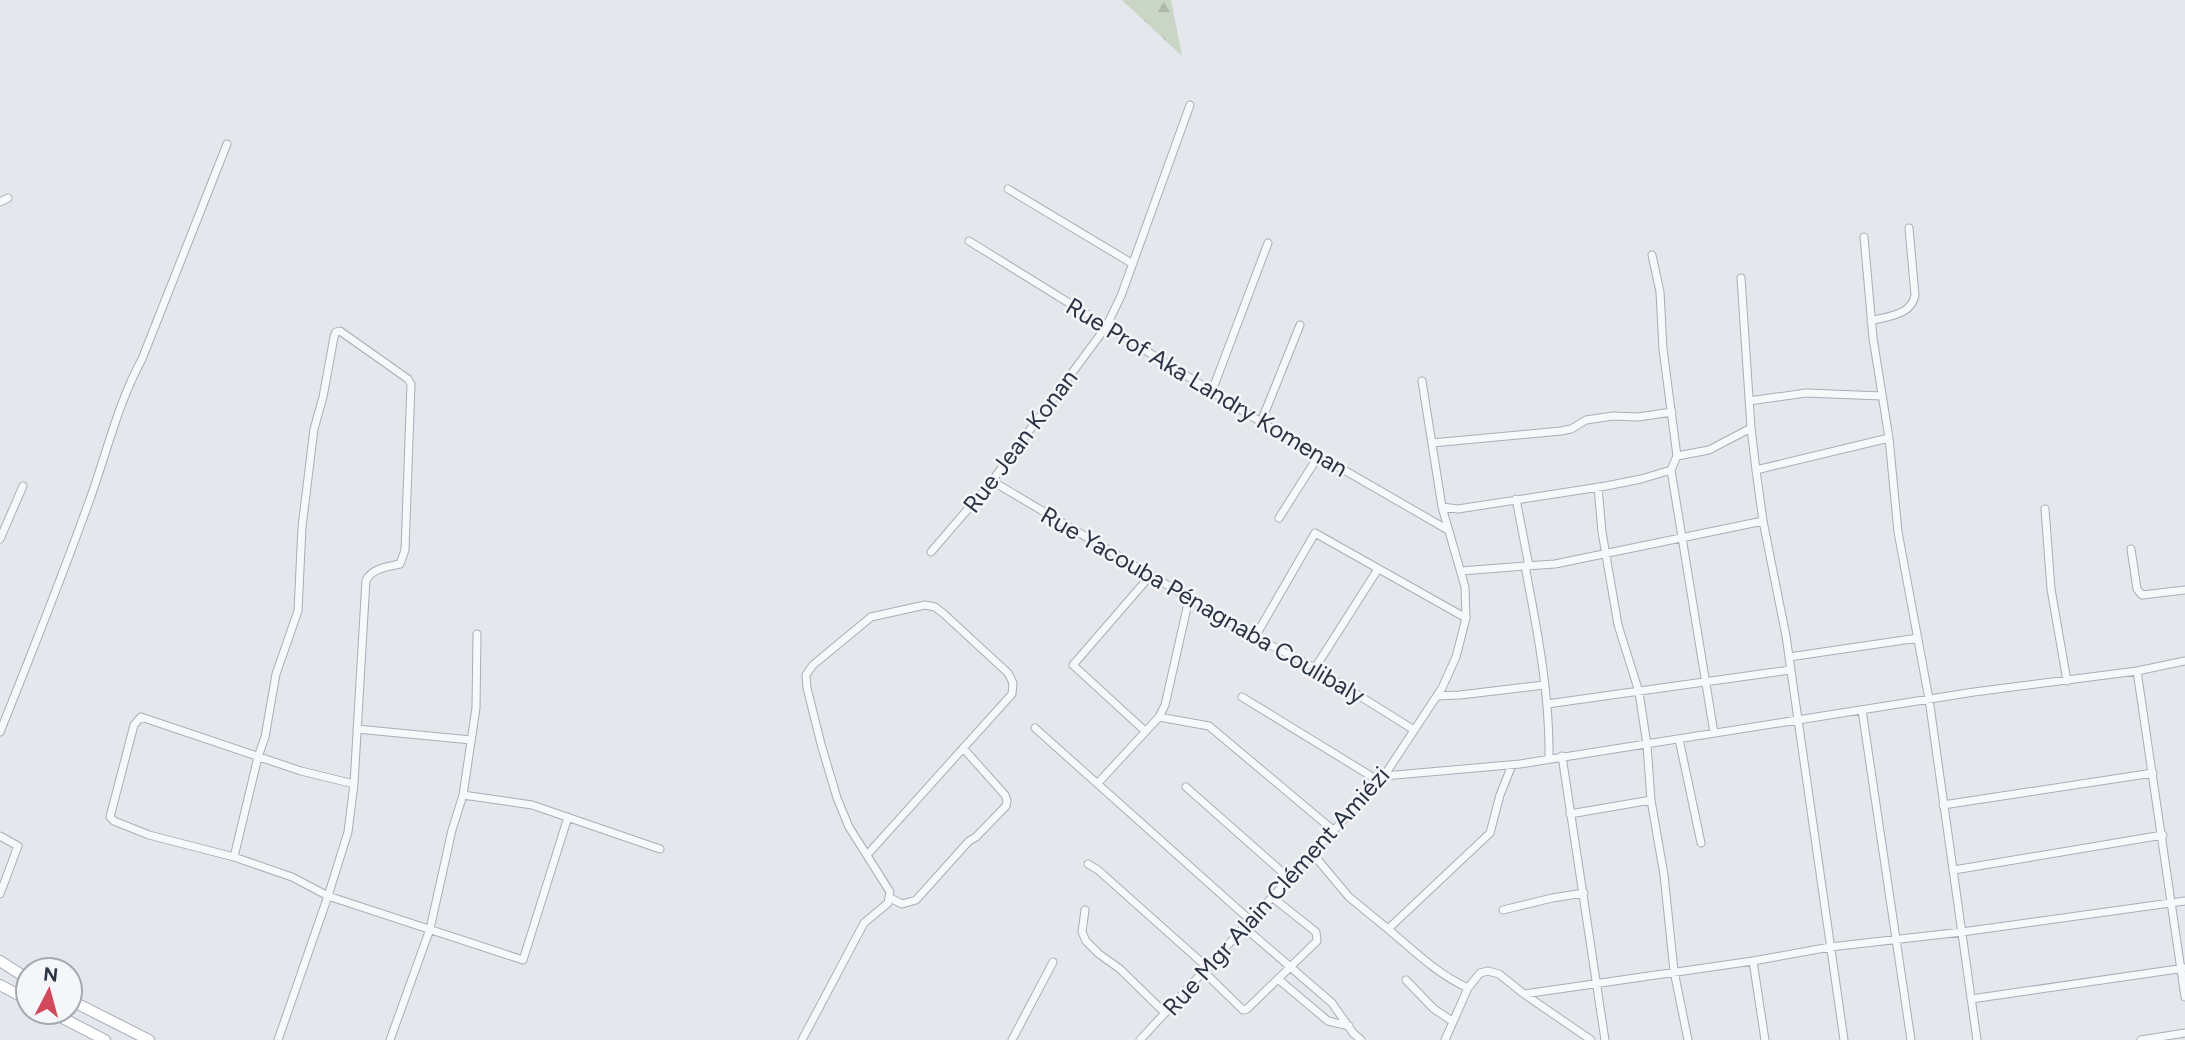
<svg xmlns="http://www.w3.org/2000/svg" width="2185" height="1040" font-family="Figtree,sans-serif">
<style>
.forest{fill:url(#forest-firs)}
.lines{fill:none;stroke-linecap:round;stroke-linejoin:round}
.minor-casing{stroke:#a9aeb7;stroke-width:9}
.primary-casing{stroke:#a3abb8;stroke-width:12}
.minor{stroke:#f7f8fa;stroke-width:7}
.primary{stroke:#fff;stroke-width:10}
.labels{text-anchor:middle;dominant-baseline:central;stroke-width:5;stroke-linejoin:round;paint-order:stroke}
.street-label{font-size:24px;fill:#2b3445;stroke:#f4f6f9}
</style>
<defs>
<pattern id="forest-firs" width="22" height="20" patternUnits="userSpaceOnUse" patternTransform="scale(1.75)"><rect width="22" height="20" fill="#c9d6c5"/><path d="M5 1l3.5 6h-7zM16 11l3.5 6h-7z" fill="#adb8ab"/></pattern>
</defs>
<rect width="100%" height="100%" fill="#e4e7ec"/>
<path class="forest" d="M 1122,0 L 1171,0 L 1182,56 Z"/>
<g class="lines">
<defs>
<path id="minor" d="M 1008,189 L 1133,264
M 0,202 L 8,198
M 1864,237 L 1873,338 L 1889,438 L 1898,532 L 1929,699 L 1977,1040
M 969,241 L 1261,422 L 1448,530
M 1741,278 L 1751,428 L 1756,470 L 1763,521 L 1786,636 L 1844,1040
M 1871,321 C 1888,316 1912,315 1915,295 L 1909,228
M 1212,391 L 1268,243
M 1749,401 L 1806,393 L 1882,396
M 1261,422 L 1300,325
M 1432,443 L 1561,431 L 1571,429 L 1586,420 L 1613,416 L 1638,417 L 1672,412
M 1677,456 L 1709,450 L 1751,428
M 1671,470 L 1714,733
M 1756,470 L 1889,438
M 992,481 L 1255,637 L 1315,668 L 1414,730
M 1598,487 L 1602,532 L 1618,625 L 1639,692 L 1647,745 L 1651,800 L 1664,875 L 1674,971 L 1688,1040
M 1516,499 L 1529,566
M 1442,507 L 1458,509 L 1606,486 L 1641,479 L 1671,470 L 1677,456 L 1663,349 L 1660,292 L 1652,255
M 2045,509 L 2051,589 L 2067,681
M 1279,518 L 1319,455
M 0,539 L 23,486
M 2131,549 L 2137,589 L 2142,595 L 2185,590
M 931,552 L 992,481 L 1106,327 L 1121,296 L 1190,105
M 1525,566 L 1555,564 L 1763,521
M 1461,571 L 1525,566 C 1537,629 1550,694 1549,758
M 1255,637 L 1315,533 L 1466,618
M 1789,657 L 1918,638
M 1315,668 L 1378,569
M 2137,671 L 2185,997
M 1437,696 L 1460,695 L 1544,685
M 1242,697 L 1379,781
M 1547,704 L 1790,670
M 1862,710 L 1911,1040
M 1159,717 L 1209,726 L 1333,830
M 1035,728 L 1250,920
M 357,729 L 471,740
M 1145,731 L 1073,665 L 1150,576
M 0,732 C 31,655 62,577 90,499 C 107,452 118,403 142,359 L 227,144
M 1679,739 L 1701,843
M 1562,756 L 1605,1040
M 1384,776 L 1520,764 L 1974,692 L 2137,671 L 2185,661
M 1098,783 L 1159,717 L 1165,705 L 1189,599
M 354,784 L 301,771 L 141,717 L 134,725 L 110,817 L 114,821 L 149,835 L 234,857 L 292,877 L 328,896 L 523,960 L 568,817
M 1186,787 L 1289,878
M 463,795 L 532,805 L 660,849
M 1943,805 L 2153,773
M 1570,814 L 1651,800
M 0,836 L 18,846 L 0,894
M 1312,853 L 1349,897 L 1388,929
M 234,857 L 258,757 L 265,737 L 276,674 L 298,611 L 302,527 L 314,429 L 323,397 L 334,337 L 336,332 L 340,331 L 408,379 L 411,384 L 405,550 L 400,564 C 387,567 373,568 366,580 L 354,784 L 348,832 L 328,896 L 278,1040
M 1088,864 L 1098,870 L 1208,968
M 1954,870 L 2163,835
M 890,898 L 902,904 L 916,900 L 969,841 L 976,837 L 1006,806 L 1007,801 L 1005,795 L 963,748
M 1085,910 L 1082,932 L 1086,941 L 1099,954 L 1120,969 L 1165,1013
M 1503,910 L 1552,898 L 1584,893
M 1244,927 L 1332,1003 L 1353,1033 L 1361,1040
M 1753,961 L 1765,1040
M 1204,972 L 1243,1010 L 1247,1009 L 1317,941 L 1316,932 L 1272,897
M 1278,979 L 1328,1021 L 1349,1026
M 1406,980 L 1434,1009 L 1452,1021
M 1468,988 C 1437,974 1413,950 1388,929 L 1490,833 L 1500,795 L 1512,765
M 1524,994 L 1753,961 L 1830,947 L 1962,932 L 2185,901
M 1971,999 L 2185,968
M 390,1040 L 430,929 L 452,830 L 463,795 L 476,708 L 477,634
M 802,1040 L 864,923 L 888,903 L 890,892 L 849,827 L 837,798 L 821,744 L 807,688 L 806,675 L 813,665 L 871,617 L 925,605 L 935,607 L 944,614 L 1008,673 L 1013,683 L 1012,694 L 867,855
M 1012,1040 L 1053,962
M 1140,1040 L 1384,776 L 1442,688 L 1456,657 L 1466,618 L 1465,587 L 1442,507 L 1422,381
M 1445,1040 L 1468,988 L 1480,973 L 1488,971 L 1499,974 L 1524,994 L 1591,1040
M 2141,1040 L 2185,1033"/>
<path id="primary" d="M 0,961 L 28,979
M 0,985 L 28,1000
M 70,1000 L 149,1040
M 51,1012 L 105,1040"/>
</defs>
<use href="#minor" class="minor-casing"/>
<use href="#primary" class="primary-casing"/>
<use href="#minor" class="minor"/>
<use href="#primary" class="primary"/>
</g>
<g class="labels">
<g class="street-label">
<text transform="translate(1207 387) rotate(31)">Rue Prof Aka Landry Komenan</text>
<text transform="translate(1020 441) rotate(-53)">Rue Jean Konan</text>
<text transform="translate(1203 605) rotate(30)">Rue Yacouba Pénagnaba Coulibaly</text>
<text transform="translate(1276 891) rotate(-48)">Rue Mgr Alain Clément Amiézi</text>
</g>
</g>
<g transform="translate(49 991) rotate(6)"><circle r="33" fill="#f4f6f9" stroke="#a4a8b1" stroke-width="2"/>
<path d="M0-5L12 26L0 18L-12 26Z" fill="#d1495b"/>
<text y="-10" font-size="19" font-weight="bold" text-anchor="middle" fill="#2b3445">N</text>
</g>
</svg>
